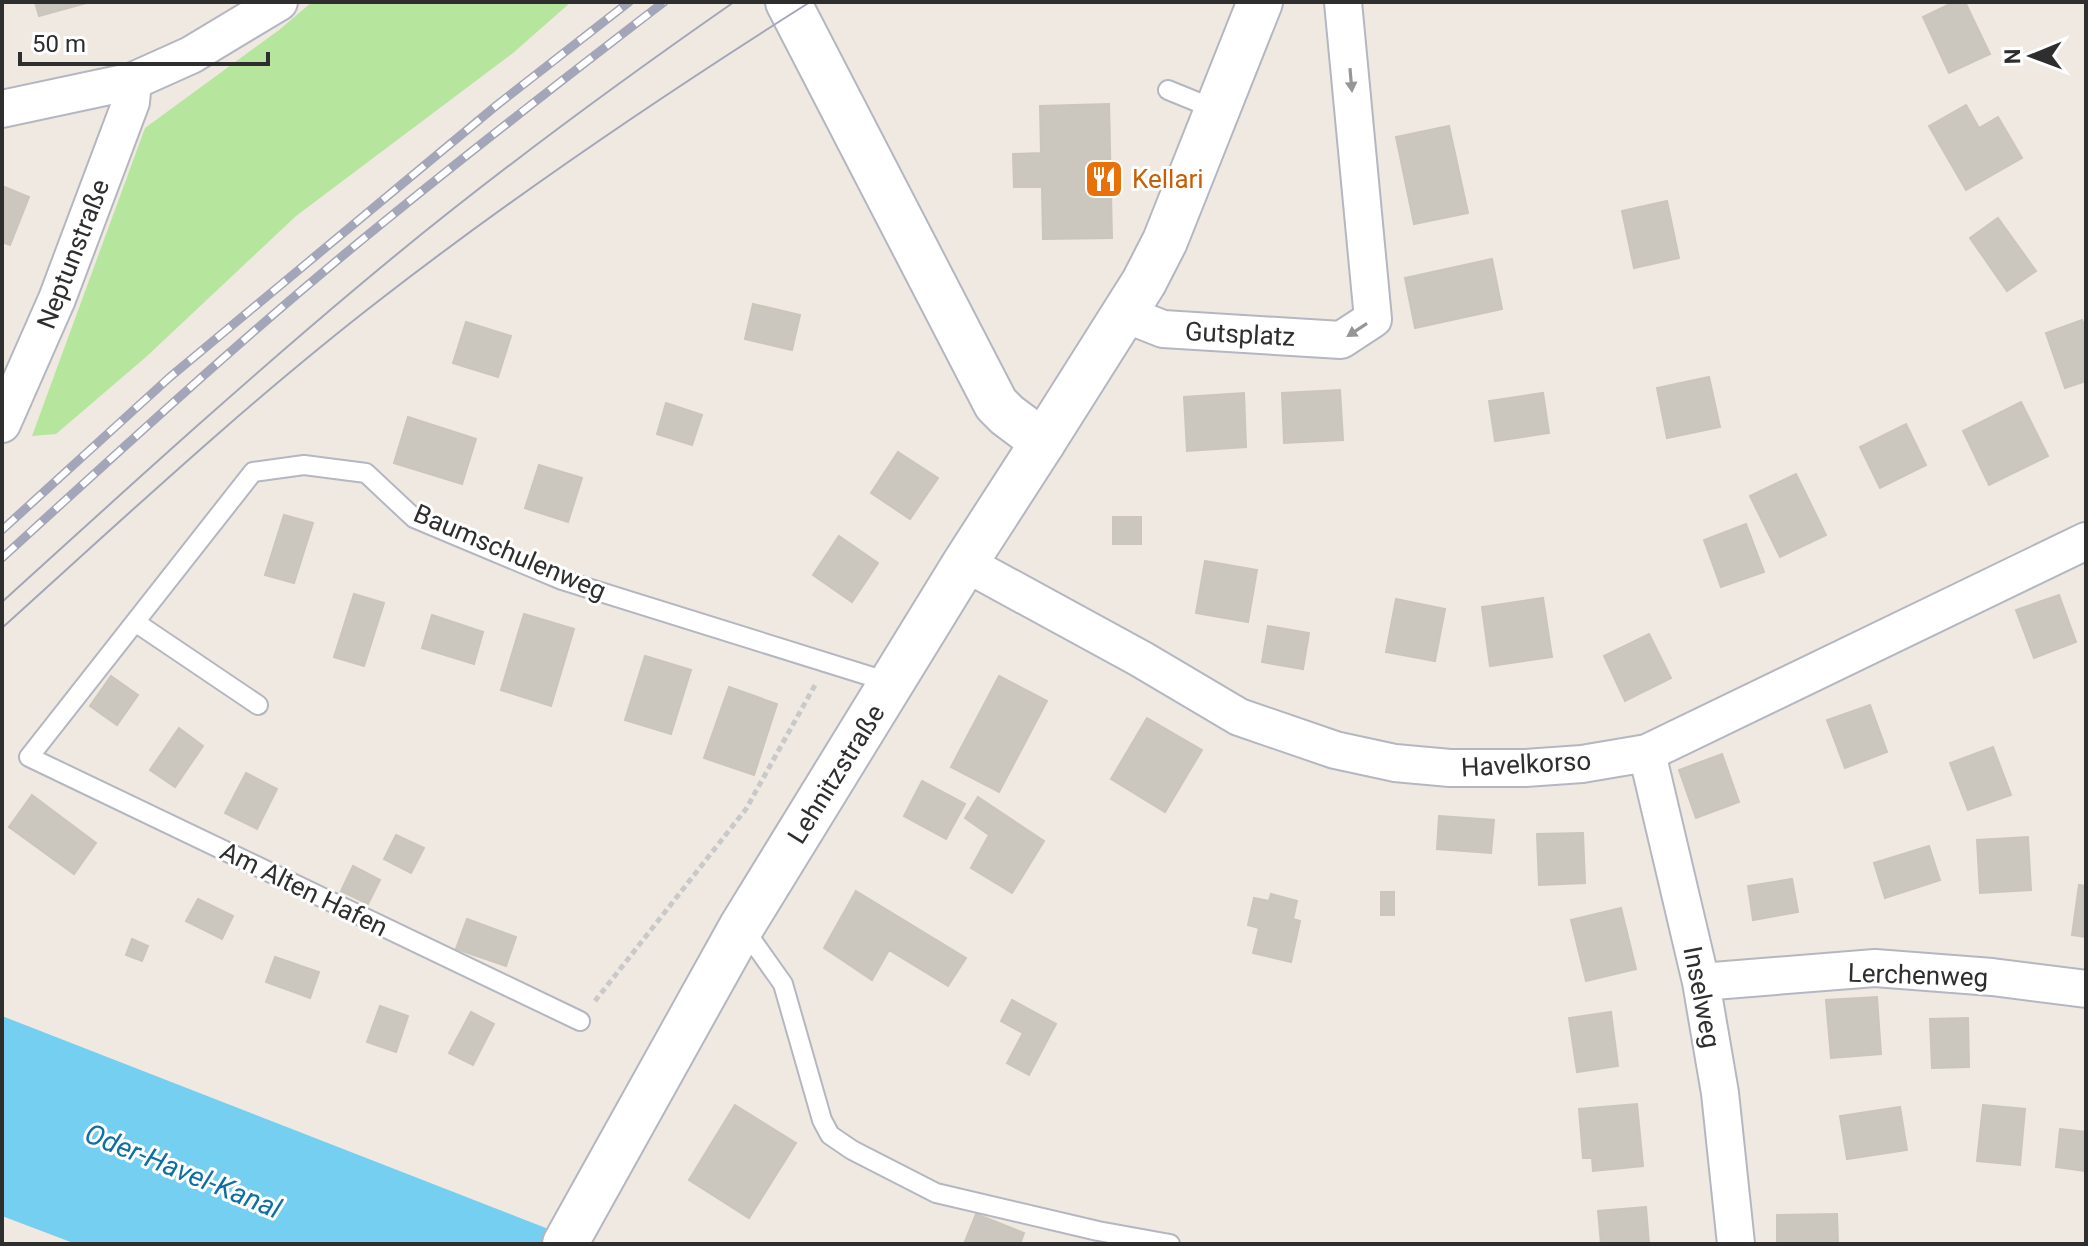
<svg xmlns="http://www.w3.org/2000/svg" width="2088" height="1246" font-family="Roboto,sans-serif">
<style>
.green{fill:#b6e59e}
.water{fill:#75cff0}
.building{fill:#cbc7bf;stroke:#cbc5ba;stroke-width:2}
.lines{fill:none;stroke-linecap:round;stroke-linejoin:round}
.service-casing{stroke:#b4b7c1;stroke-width:22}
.minor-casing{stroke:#b4b7c1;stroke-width:40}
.tertiary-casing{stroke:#b4b7c1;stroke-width:48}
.secondary-casing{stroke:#b4b7c1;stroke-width:48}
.path{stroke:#c9c9c9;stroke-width:5;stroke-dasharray:6 4;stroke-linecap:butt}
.service{stroke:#fff;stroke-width:18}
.minor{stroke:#fff;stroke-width:36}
.tertiary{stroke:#fff;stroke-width:44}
.secondary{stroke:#fff;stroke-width:44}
.tram{stroke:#a3a6b8;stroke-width:2}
.rail-casing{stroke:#a3a6b8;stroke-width:9}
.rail{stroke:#fff;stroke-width:6;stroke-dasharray:18;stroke-linecap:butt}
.oneway{fill:#969696}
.labels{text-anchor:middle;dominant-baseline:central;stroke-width:6;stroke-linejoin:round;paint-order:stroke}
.food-label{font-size:26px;fill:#c56008;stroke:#fff;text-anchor:start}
.street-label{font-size:26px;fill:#2e2e2e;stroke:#fff}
.water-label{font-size:28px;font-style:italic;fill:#0d6fa3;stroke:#fff}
</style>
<rect width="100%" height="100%" fill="#efe9e1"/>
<path class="green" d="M 312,2 L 571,2 L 513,53 L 296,216 L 146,357 L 56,434 L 32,436 L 145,128 L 279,30 Z"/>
<path class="water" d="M 2,1016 L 587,1244 L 76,1244 L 2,1216 Z"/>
<path class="building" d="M 35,2 L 90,2 L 39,16 Z
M 1954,2 L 1965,2 L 1990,54 L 1949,73 L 1923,17 Z
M 1109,104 L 1112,238 L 1043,239 L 1042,187 L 1014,187 L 1013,154 L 1041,153 L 1040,106 Z
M 1966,105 L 1979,128 L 1998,117 L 2022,158 L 1966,190 L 1929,126 Z
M 1449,126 L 1468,213 L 1414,224 L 1396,137 Z
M 2,186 L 29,197 L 10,245 L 2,242 Z
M 1667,201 L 1679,258 L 1634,268 L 1622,211 Z
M 1998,218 L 2036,271 L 2007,291 L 1970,238 Z
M 1492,259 L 1502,309 L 1415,328 L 1405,278 Z
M 753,304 L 800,315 L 792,350 L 745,339 Z
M 2082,320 L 2086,330 L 2086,381 L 2065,388 L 2046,333 Z
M 466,322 L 511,336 L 498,377 L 453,363 Z
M 1709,377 L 1720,427 L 1667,438 L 1657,388 Z
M 1340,390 L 1343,440 L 1284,443 L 1282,393 Z
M 1244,393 L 1246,447 L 1187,451 L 1184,397 Z
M 1543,393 L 1549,433 L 1495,441 L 1489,401 Z
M 2021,402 L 2048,456 L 1989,485 L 1963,431 Z
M 666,403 L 702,415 L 692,445 L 657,434 Z
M 408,417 L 476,439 L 462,484 L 394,463 Z
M 1906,424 L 1926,465 L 1880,488 L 1860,447 Z
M 898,452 L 938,478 L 910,519 L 871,493 Z
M 539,465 L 582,478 L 568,522 L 525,508 Z
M 1796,474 L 1826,535 L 1780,557 L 1750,496 Z
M 284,515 L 313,523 L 294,583 L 265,575 Z
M 1113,517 L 1141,517 L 1141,544 L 1113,544 Z
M 1746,524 L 1764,572 L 1721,587 L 1704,540 Z
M 839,536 L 878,563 L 852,602 L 813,575 Z
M 1205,561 L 1257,570 L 1248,622 L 1196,613 Z
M 354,594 L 384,603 L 364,666 L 334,657 Z
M 2059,595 L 2076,642 L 2034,658 L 2016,610 Z
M 1543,598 L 1552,657 L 1490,666 L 1482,607 Z
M 1396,599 L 1445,609 L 1435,661 L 1386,652 Z
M 524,614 L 574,629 L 551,706 L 501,690 Z
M 432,615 L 483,632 L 474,664 L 422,648 Z
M 1268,626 L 1309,633 L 1303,669 L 1262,662 Z
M 1649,634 L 1671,678 L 1625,701 L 1604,656 Z
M 645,656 L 691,670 L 671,734 L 625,720 Z
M 111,676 L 138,695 L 117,725 L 90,706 Z
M 999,676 L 1047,701 L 999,792 L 951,767 Z
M 729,687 L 777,704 L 754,775 L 704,758 Z
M 1870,705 L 1887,752 L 1845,768 L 1827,720 Z
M 1147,718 L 1202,750 L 1165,812 L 1111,779 Z
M 179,728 L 203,746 L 175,787 L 150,770 Z
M 1993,747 L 2011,795 L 1968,810 L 1950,763 Z
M 1722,754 L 1739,802 L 1696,818 L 1679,770 Z
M 246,773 L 277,789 L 257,829 L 225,813 Z
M 922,781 L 965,804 L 946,839 L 904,816 Z
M 32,795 L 96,843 L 74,874 L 9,827 Z
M 978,797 L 1044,841 L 1012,893 L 971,868 L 989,835 L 965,818 Z
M 1439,816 L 1494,820 L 1491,853 L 1437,849 Z
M 1583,833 L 1585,883 L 1539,885 L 1537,834 Z
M 396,835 L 424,848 L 411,873 L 384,859 Z
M 2028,837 L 2031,890 L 1980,893 L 1977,840 Z
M 1929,846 L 1940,880 L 1885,898 L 1874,863 Z
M 353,866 L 380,880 L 368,904 L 341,891 Z
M 1792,879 L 1798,912 L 1753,920 L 1748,886 Z
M 2079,885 L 2086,886 L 2086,937 L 2072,935 Z
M 856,891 L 966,958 L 948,986 L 889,950 L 872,980 L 824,948 Z
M 1381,892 L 1394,892 L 1394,915 L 1381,915 Z
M 1271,894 L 1297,901 L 1293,919 L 1300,921 L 1291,962 L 1253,953 L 1259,928 L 1248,925 L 1254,898 L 1269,901 Z
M 198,899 L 233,916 L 222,939 L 186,921 Z
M 1621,908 L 1636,969 L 1586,981 L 1571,920 Z
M 467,919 L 516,937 L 506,966 L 456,949 Z
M 132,939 L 148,946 L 142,961 L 126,955 Z
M 275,957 L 319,972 L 310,998 L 266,982 Z
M 1877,997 L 1881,1054 L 1831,1058 L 1826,1000 Z
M 1012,1000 L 1056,1024 L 1029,1075 L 1007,1063 L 1023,1033 L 1001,1021 Z
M 380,1006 L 408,1016 L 396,1052 L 367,1042 Z
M 471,1012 L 494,1024 L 473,1065 L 449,1053 Z
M 1611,1012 L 1618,1066 L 1577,1072 L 1569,1018 Z
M 1968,1018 L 1969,1067 L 1932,1068 L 1930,1019 Z
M 1637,1104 L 1643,1166 L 1593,1171 L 1592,1158 L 1583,1158 L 1579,1109 Z
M 735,1105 L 796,1143 L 749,1218 L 689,1180 Z
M 1983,1105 L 2025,1109 L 2020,1165 L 1977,1161 Z
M 1900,1107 L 1907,1150 L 1847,1159 L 1840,1116 Z
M 2060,1129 L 2086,1132 L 2086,1171 L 2056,1167 Z
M 1646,1207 L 1649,1244 L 1601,1244 L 1598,1211 Z
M 976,1214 L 1024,1233 L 1020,1244 L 964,1244 Z
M 1837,1214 L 1838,1244 L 1777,1244 L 1777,1215 Z"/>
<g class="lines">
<defs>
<path id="service" d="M 1168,90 L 1217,110
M 135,622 L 258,705
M 742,926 L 783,984 L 822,1120 L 830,1135 L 852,1150 L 936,1193 L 1098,1231 L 1170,1244
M 580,1021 L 29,757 L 253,472 L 304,465 L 366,473 L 414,518 L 562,580 L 892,683"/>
<path id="minor" d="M 2,109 L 133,81 L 191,55 L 279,2
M 1125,314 L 1163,329 L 1341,340 L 1373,319 L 1343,2
M 2,424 L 57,299 L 131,102 L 133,81
M 965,563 L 1141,659 L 1239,717 L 1335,750 L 1395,763 L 1450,768 L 1525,768 L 1582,764 L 1647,753 L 2086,541
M 1647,753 L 1701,982 L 1720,1093 L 1736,1244
M 1701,982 L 1875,968 L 1992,977 L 2086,989"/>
<path id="tertiary" d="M 1043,442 L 1144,282 L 1165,241 L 1260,2"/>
<path id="secondary" d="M 565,1244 L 742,926 L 965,563 L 1043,442 L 1007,415 L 996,404 L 788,2"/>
</defs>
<use href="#service" class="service-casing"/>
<use href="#minor" class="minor-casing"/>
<use href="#tertiary" class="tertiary-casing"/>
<use href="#secondary" class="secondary-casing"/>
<path class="path" d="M 595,1001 L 746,809 L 815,685"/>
<use href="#service" class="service"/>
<use href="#minor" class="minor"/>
<use href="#tertiary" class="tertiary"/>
<use href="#secondary" class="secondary"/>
<path class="tram" d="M 2,602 C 120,495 238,387 361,284 C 480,184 606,91 734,2
M 2,628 C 126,516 249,401 381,299 C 519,192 663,95 810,2"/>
<defs>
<path id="rail" d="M 2,530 L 170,377 L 497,105 L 629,2
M 2,558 C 115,455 228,351 346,253 C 450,167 557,84 664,2"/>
</defs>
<use href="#rail" class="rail-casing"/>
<use href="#rail" class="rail"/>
</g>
<defs><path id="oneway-solid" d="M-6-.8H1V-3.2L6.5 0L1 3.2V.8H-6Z" transform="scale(2)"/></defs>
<g class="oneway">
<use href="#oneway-solid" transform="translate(1351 80) rotate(85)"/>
<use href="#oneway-solid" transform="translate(1357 330) rotate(147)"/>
</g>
<defs>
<symbol id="restaurant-square" viewBox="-11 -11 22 22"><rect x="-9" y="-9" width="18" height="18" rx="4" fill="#e8710a" stroke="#fff"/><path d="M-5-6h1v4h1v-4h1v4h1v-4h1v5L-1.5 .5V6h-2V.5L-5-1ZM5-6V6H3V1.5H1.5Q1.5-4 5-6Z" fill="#fff"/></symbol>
</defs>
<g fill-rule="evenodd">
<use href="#restaurant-square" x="1082" y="157" width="44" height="44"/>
</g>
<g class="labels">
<g class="food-label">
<text x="1132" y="179">Kellari</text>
</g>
<g class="street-label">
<text transform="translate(73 254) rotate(-69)">Neptunstraße</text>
<text transform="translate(1240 334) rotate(3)">Gutsplatz</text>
<text transform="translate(510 552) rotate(23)">Baumschulenweg</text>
<text transform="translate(1526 764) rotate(-3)">Havelkorso</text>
<text transform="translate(836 774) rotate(-58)">Lehnitzstraße</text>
<text transform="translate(304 889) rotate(26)">Am Alten Hafen</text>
<text transform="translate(1918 975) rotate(2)">Lerchenweg</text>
<text transform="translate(1702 997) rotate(79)">Inselweg</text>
</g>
<g class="water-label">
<text transform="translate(183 1171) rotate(22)">Oder-Havel-Kanal</text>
</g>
</g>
<rect width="2088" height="1246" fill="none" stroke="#2e2e2e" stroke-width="8"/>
<g transform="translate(2032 56) rotate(269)" stroke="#ffffff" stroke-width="6" paint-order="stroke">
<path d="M0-6L14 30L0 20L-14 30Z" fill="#2e2e2e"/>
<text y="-12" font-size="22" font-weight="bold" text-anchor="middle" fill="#2e2e2e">N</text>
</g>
<path d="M20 52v12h248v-12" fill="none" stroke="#2e2e2e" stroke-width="4"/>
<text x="32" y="52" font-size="24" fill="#2e2e2e" stroke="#ffffff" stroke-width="6" paint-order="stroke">50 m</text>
</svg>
